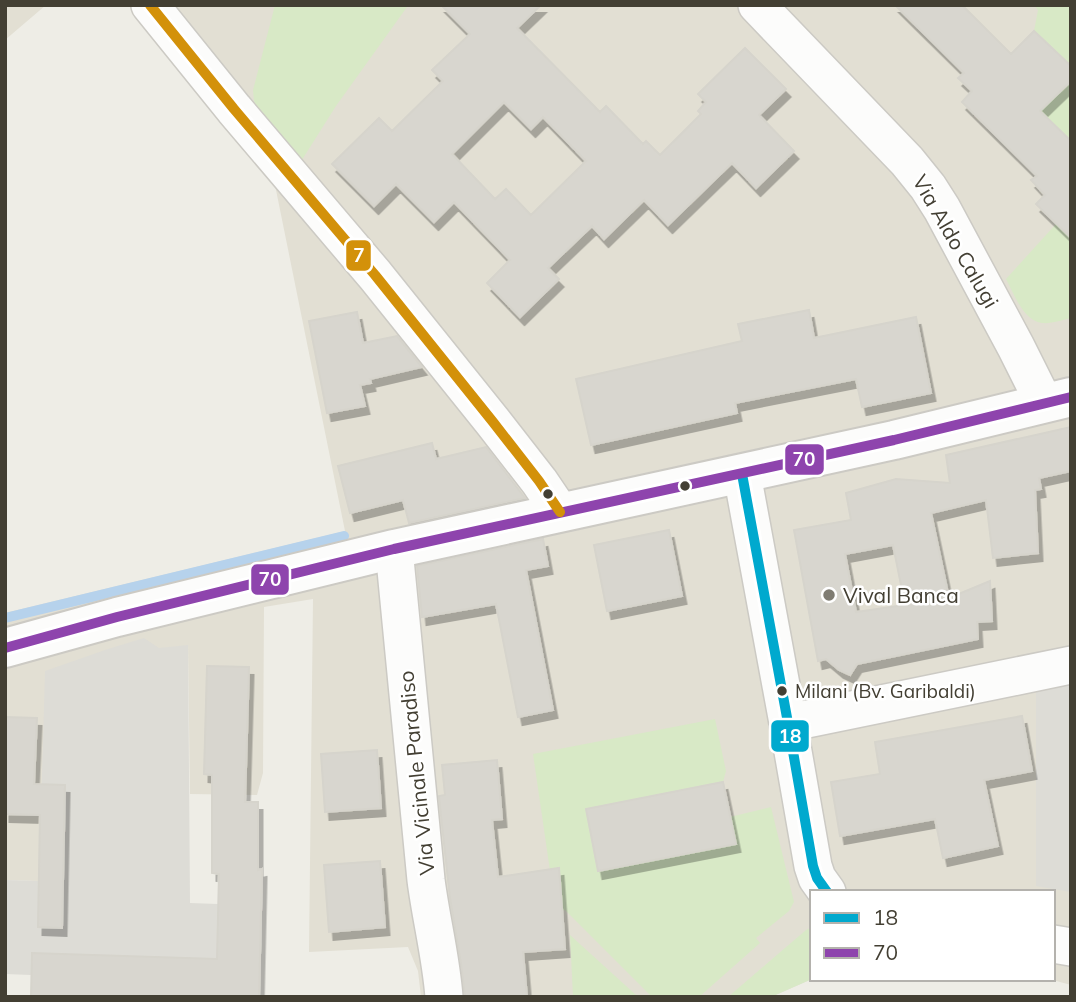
<svg xmlns="http://www.w3.org/2000/svg" width="1076" height="1002" font-family="Mulish,sans-serif">
<style>
.residential{fill:#e2dfd3}
.green{fill:#d8e9c6}
.parking{fill:#dddcd6}
.lines{fill:none;stroke-linecap:round;stroke-linejoin:round}
.stream{stroke:#b6d2ec;stroke-width:10}
.building{fill:#d8d6cf;stroke:#d6d4cc;stroke-width:2;fill-rule:evenodd;filter:url(#shadow)}
.minor-casing{stroke:#cccac4;stroke-width:40}
.tertiary-casing{stroke:#cccac4;stroke-width:42}
.minor{stroke:#fcfcfb;stroke-width:37}
.tertiary{stroke:#fcfcfb;stroke-width:38}
.bus-1-casing{stroke:#fff;stroke-width:16}
.bus-2-casing{stroke:#fff;stroke-width:16}
.bus-3-casing{stroke:#fff;stroke-width:16}
.bus-1{stroke:#00a9ce;stroke-width:10}
.bus-2{stroke:#8e44ad;stroke-width:10}
.bus-3{stroke:#d3910a;stroke-width:10}
.bus-dot{fill:#433f33;stroke:#fff;stroke-width:2.5}
.poi-dot{fill:#7f7c72;stroke:#fff;stroke-width:2.5}
.labels{text-anchor:middle;dominant-baseline:central;stroke-width:5;stroke-linejoin:round;paint-order:stroke}
.bus-label{font-size:19px;fill:#433f33;stroke:#fff;text-anchor:start}
.street-label{font-size:21px;fill:#433f33;stroke:#fff}
.poi-label{font-size:21px;fill:#433f33;stroke:#fff;text-anchor:start}
.line-badge{stroke:#fff;stroke-width:2.5}
.badge-label{font-size:19px;text-anchor:middle;font-weight:bold;fill:#fff}
</style>
<defs>
<filter id="shadow"><feDropShadow dx="4.5" dy="8" stdDeviation="0" flood-color="#0004"/></filter>
</defs>
<rect width="100%" height="100%" fill="#eeede6"/>
<path class="residential" d="M 5,5 L 46,5 L 5,40 Z
M 135,5 L 1071,5 L 1071,985 L 1049,979 L 1053,979 L 1053,892 L 812,892 L 812,979 L 771,997 L 421,997 L 418,971 L 408,947 L 309,952 L 313,599 L 264,607 L 263,773 L 257,795 L 190,794 L 188,645 L 41,784 L 39,881 L 5,880 L 5,613 L 345,531 L 275,185 Z"/>
<path class="green" d="M 275,5 L 420,5 L 407,7 L 336,106 L 300,163 L 259,113 L 254,101 L 253,90 Z
M 1034,5 L 1071,5 L 1071,66 L 1034,31 L 1038,10 Z
M 1071,81 L 1071,141 L 1040,111 Z
M 1056,224 L 1071,238 L 1071,318 C 1062,320 1051,324 1042,323 C 1023,320 1014,294 1006,279 Z
M 715,719 L 726,771 L 723,782 L 586,809 L 598,871 L 735,844 L 730,817 L 771,807 L 794,902 L 789,911 L 756,938 L 760,943 L 699,997 L 652,997 L 565,910 L 556,912 L 533,754 Z
M 812,927 L 812,979 L 771,997 L 728,997 L 806,930 Z
M 570,935 L 636,995 L 638,997 L 573,997 Z"/>
<path class="parking" d="M 144,638 L 159,648 L 188,645 L 190,903 L 218,904 L 217,959 L 33,953 L 31,975 L 5,974 L 5,880 L 39,881 L 45,671 L 108,649 Z
M 1071,680 L 1071,892 L 1036,886 L 1036,682 Z"/>
<g class="lines">
<path class="stream" d="M 5,618 L 344,536"/>
</g>
<path class="building" d="M 441,5 L 541,5 L 517,28 L 600,112 L 606,106 L 643,144 L 646,141 L 660,155 L 701,114 L 698,111 L 706,102 L 698,94 L 745,48 L 786,89 L 759,115 L 794,151 L 756,188 L 732,163 L 668,225 L 644,200 L 604,239 L 592,226 L 548,268 L 559,279 L 520,317 L 487,283 L 510,260 L 454,202 L 434,222 L 396,184 L 374,206 L 332,164 L 379,118 L 392,131 L 443,81 L 432,70 L 470,34 ZM 504,102 L 531,129 L 543,117 L 586,161 L 531,215 L 506,189 L 495,199 L 452,154 Z
M 895,5 L 962,5 L 1011,54 L 1034,31 L 1071,66 L 1071,81 L 1040,111 L 1071,141 L 1071,238 L 1036,204 L 1045,195 L 1031,180 L 1037,176 L 962,102 L 972,91 L 958,78 L 964,73 Z
M 809,310 L 814,338 L 916,317 L 931,393 L 862,407 L 856,379 L 735,403 L 737,413 L 591,445 L 576,379 L 742,341 L 738,324 Z
M 357,312 L 363,343 L 397,336 L 422,367 L 370,379 L 371,383 L 360,385 L 365,406 L 327,413 L 309,321 Z
M 1071,427 L 1071,471 L 1039,478 L 1041,489 L 1035,490 L 1038,553 L 993,558 L 986,500 L 931,513 L 949,598 L 990,581 L 992,621 L 977,622 L 978,639 L 857,664 L 850,675 L 839,670 L 826,659 L 818,661 L 794,530 L 851,520 L 846,493 L 896,479 L 950,483 L 946,455 ZM 893,545 L 905,605 L 856,612 L 845,554 Z
M 432,443 L 436,459 L 486,447 L 525,498 L 409,523 L 403,500 L 350,513 L 338,466 Z
M 669,530 L 682,596 L 607,611 L 594,545 Z
M 543,539 L 548,566 L 526,570 L 553,710 L 518,717 L 496,604 L 422,617 L 417,566 Z
M 207,666 L 249,667 L 245,802 L 258,802 L 258,870 L 262,869 L 259,997 L 31,997 L 32,953 L 217,959 L 219,874 L 212,873 L 212,775 L 204,774 Z
M 1022,716 L 1032,771 L 984,780 L 998,846 L 943,858 L 935,819 L 840,836 L 831,782 L 880,774 L 875,742 Z
M 5,717 L 37,718 L 34,784 L 65,785 L 62,928 L 38,927 L 40,815 L 5,814 Z
M 377,750 L 381,808 L 325,812 L 321,754 Z
M 497,760 L 502,819 L 492,820 L 498,877 L 559,868 L 565,949 L 523,952 L 527,997 L 465,997 L 461,964 L 450,898 L 442,825 L 439,796 L 445,795 L 442,765 Z
M 723,782 L 736,844 L 598,871 L 586,809 Z
M 380,861 L 385,927 L 329,932 L 324,865 Z"/>
<g class="lines">
<defs>
<path id="minor" d="M 150,5 L 234,109 L 375,275 L 493,422 L 539,481 L 560,512
M 757,5 L 907,161 L 928,187 L 942,209 L 1016,347 L 1044,403
M 742,474 L 788,723 L 813,866 L 817,878 L 827,892
M 394,549 L 426,880 C 431,919 441,957 444,997
M 788,723 L 1071,665
M 1053,944 L 1071,947"/>
<path id="tertiary" d="M 5,648 L 117,617 L 394,549 L 894,440 L 1071,397"/>
</defs>
<use href="#minor" class="minor-casing"/>
<use href="#tertiary" class="tertiary-casing"/>
<use href="#minor" class="minor"/>
<use href="#tertiary" class="tertiary"/>
<defs>
<path id="bus-1" d="M 742,474 L 788,723 L 813,866 L 817,878 L 827,892"/>
<path id="bus-2" d="M 5,648 L 117,617 L 394,549 L 894,440 L 1071,397"/>
<path id="bus-3" d="M 150,5 L 234,109 L 375,275 L 493,422 L 539,481 L 560,512"/>
</defs>
<use href="#bus-1" class="bus-1-casing"/>
<use href="#bus-2" class="bus-2-casing"/>
<use href="#bus-3" class="bus-3-casing"/>
<use href="#bus-1" class="bus-1"/>
<use href="#bus-2" class="bus-2"/>
<use href="#bus-3" class="bus-3"/>
</g>
<g class="bus-dot">
<circle cx="685" cy="486" r="6"/>
<circle cx="548" cy="494" r="6"/>
<circle cx="782" cy="691" r="6"/>
</g>
<circle class="poi-dot" cx="829" cy="595" r="7"/>
<g class="labels">
<g class="bus-label">
<text x="795" y="691">Milani (Bv. Garibaldi)</text>
</g>
<g class="street-label">
<text transform="translate(956 241) rotate(60)">Via Aldo Calugi</text>
<text transform="translate(416 773) rotate(-96)">Via Vicinale Paradiso</text>
</g>
<g class="poi-label">
<text x="843" y="595">Vival Banca</text>
</g>
</g>
<g class="line-badge">
<rect x="345" y="239" width="27" height="33" rx="7" fill="#d3910a"/>
<rect x="784" y="443" width="41" height="33" rx="7" fill="#8e44ad"/>
<rect x="250" y="563" width="40" height="33" rx="7" fill="#8e44ad"/>
<rect x="770" y="719" width="40" height="34" rx="7" fill="#00a9ce"/>
</g>
<g class="badge-label">
<text x="359" y="262">7</text>
<text x="804" y="466">70</text>
<text x="270" y="586">70</text>
<text x="790" y="743">18</text>
</g>
<rect width="1076" height="1002" fill="none" stroke="#433f33" stroke-width="14"/>
<rect x="810" y="890" width="245" height="91" fill="#ffffff" stroke="#b4b2ad" stroke-width="2"/>
<rect x="824" y="913" width="35" height="10" fill="#00a9ce" stroke="#b4b2ad" stroke-width="2"/>
<text x="873" y="925" font-size="21" fill="#433f33">18</text>
<rect x="824" y="948" width="35" height="10" fill="#8e44ad" stroke="#b4b2ad" stroke-width="2"/>
<text x="873" y="960" font-size="21" fill="#433f33">70</text>
</svg>
